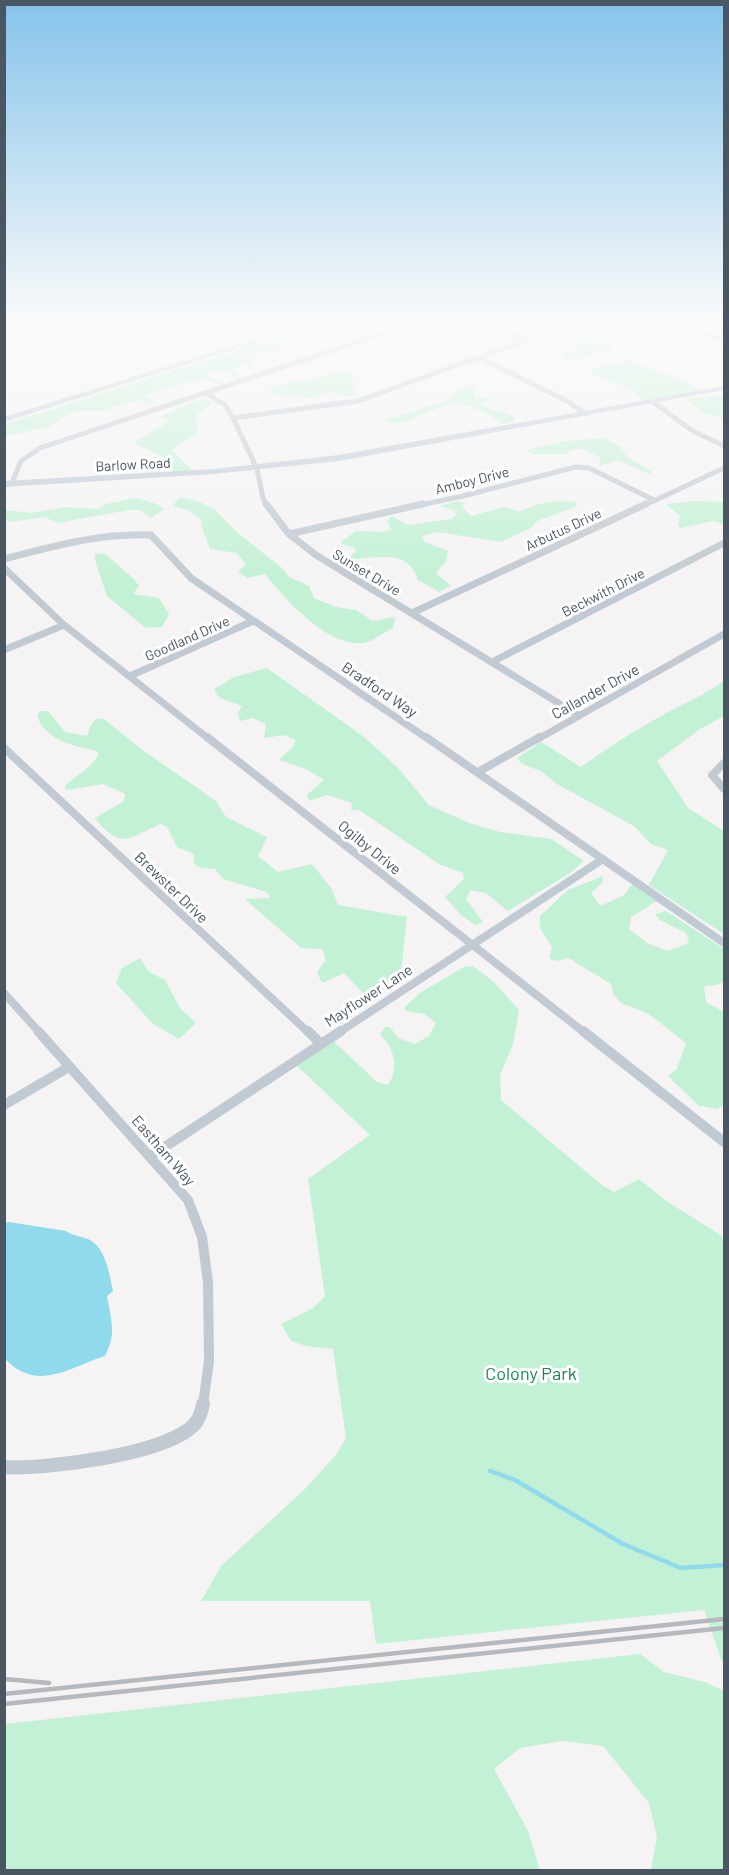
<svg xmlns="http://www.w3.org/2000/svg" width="729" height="1875" font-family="Barlow,sans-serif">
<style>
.commercial{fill:#fdf9ef}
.green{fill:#c3f1d5}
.water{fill:#90daee}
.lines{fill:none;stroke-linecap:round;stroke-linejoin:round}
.stream{stroke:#90daee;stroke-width:4.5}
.street-far4{stroke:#c1cad2;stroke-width:5}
.street-far3{stroke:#c1cad2;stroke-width:7}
.street-far2{stroke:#c1cad2;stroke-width:8}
.street-far1{stroke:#c1cad2;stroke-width:10}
.street{stroke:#c1cad2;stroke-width:14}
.secondary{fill:#c1cbd6;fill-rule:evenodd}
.primary{fill:#b3c2d1;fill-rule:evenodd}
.rail{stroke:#b5b8bd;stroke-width:4.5}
.labels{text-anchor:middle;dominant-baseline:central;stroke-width:6;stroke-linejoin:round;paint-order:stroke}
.far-street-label{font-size:14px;fill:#4a5661;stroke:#fff}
.street-label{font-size:15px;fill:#4a5661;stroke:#fff}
.near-park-label{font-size:18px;fill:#17864f;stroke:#fff}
</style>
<rect width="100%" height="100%" fill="#f5f3f3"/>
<path class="commercial" d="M 563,321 L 659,321 L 724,341 L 724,388 L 715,390 L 614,353 Z"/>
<path class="green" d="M 221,321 L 299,321 L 247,337 L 240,334 L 245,331 Z
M 331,321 L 366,321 L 323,333 L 322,338 L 292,341 L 281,348 L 248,356 L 253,363 L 234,370 L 243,377 L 237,379 C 228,372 220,372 210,374 L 210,377 L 224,383 C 215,385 210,379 201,380 C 184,382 162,388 146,395 L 147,398 L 156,402 L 150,404 L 138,400 L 102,411 L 78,411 L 61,418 L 49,427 L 5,436 L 5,424 Z
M 542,321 L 563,321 L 577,326 L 589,322 L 604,329 L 601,337 L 615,349 L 569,362 L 562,360 L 564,354 L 574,349 L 574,339 C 563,326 554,335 539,335 L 546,328 L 541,323 Z
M 627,360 L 705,390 L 642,401 C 634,385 605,380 590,373 L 591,370 L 605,364 Z
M 346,372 L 354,379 L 352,385 L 357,395 L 348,397 L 328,392 L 313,398 L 276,395 L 269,391 L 277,386 Z
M 471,385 L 477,387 L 473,397 L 493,398 L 479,404 C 491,411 505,410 516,418 L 514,421 L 504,424 C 496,418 469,404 459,403 C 438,401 402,433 384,420 L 450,400 L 453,394 Z
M 724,396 L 724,423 L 722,418 L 704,413 L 685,399 Z
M 201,399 L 214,402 L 196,416 L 198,433 L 171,450 L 193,471 L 179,474 L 171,470 L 172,466 C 164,453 145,451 134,442 L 170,421 L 161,416 Z
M 604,438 L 622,448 L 626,456 L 652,472 L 649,474 L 618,460 L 598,467 L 601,458 L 583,449 L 570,450 L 568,454 L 532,454 L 527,450 L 566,441 Z
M 180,497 L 200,502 L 215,510 L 238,533 L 282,568 L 289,577 L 309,586 L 314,598 L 336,607 L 356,610 L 373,621 L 395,617 L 393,628 C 384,632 373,641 364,643 C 328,648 285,599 265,574 L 247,578 L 238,571 L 246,565 L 237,553 L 210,549 L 201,525 L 202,520 L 187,510 L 172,506 Z
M 136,498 L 157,504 L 164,509 L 151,518 L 140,510 L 129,510 L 57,523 L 45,517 L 11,522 L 5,520 L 5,510 L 32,513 L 66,507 L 97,509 L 106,504 Z
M 458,501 L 465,503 L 462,507 L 471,516 L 504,507 L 520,512 C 536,502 558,500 576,502 L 575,507 L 537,521 L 531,528 L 501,542 L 437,532 L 422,536 L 425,542 L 448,551 L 446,561 L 436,573 L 451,586 L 439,592 L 418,580 C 409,549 378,558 353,559 L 348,558 L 356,552 L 355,548 L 340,543 L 356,531 L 383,532 L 391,529 L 387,521 L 392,516 L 408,525 L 451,519 L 456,515 L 455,511 L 440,506 Z
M 693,501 L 724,502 L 724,524 L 713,521 L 681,528 L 678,525 L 680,516 L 666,504 Z
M 104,553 L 134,579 L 139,586 L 133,594 L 159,598 L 169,614 L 162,627 L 146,628 L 107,596 L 95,560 L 95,554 Z
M 267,668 L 364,737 L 398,768 L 429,805 L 472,824 L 500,832 L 551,839 L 584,861 L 570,873 L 508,911 L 486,893 L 470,890 L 466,899 L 483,922 L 475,925 L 461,915 L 445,897 L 464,879 L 463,873 L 439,864 L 359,810 L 351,810 L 352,803 L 327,795 L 309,801 L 307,795 L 324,780 L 308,770 L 279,760 L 292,748 L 296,740 L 284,735 L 264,738 L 266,724 L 252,718 L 240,721 L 238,713 L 242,706 L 218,697 L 214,689 L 234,677 Z
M 724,681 L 724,716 L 700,729 L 657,761 L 688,808 L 724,831 L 724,934 L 649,885 L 668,850 L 651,844 L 634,826 L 557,784 L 541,771 L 522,764 L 517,758 L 541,742 L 581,767 C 610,746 640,727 672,710 C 690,701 707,693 724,681 Z
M 41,711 L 48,711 L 65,732 L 87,736 C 91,726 92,716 104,719 L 141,749 L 216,801 L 226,817 L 267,837 L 258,856 L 278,872 L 312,864 L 331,888 L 338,905 L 407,917 L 401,973 L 393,985 L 368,998 L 344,973 L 322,983 L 317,972 L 326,960 L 322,949 L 301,948 L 245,899 L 270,898 L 267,892 L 223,879 L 215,869 L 201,868 L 194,864 L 194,854 L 177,847 L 167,827 L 160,824 C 128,839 120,850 95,818 L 124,801 L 125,794 L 103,784 L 66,790 L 65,786 C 77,774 91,769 99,754 L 97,751 C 76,746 44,741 37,715 Z
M 603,876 L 602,883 L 591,893 L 600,906 L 624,895 L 633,883 L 657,901 L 631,917 L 629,929 L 647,943 L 667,951 L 689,943 L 686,933 L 660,920 L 655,914 L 666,911 L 724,949 L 724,981 L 717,985 L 704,986 L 706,1002 L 724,1012 L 724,1104 L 718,1109 L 699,1106 L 668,1076 L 677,1069 L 686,1043 L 649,1014 L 621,1003 L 613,994 L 611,984 C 597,974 582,968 569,958 L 557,961 L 549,958 L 552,947 L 540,928 L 540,916 L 568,890 Z
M 140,958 L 149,972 L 165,980 L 180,1008 L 196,1023 L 179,1039 L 153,1024 L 116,983 L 122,968 Z
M 473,966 L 494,982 L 519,1010 L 513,1044 L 500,1075 L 501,1100 L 603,1186 L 614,1192 L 639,1179 L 668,1202 L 722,1236 L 724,1249 L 724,1663 L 721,1659 L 704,1610 L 376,1644 L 370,1601 L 201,1601 L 221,1566 L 304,1490 L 336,1455 L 346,1438 L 333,1349 L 306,1346 L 291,1341 L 281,1324 L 313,1308 L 325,1296 L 308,1179 L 370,1135 L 293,1062 L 330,1038 L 377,1082 L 388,1085 C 400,1067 394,1049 380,1034 L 385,1027 L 390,1027 L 398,1038 L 415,1044 L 429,1036 L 436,1023 L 425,1014 L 406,1011 L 404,1008 L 420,993 L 464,967 Z
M 640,1654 L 664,1672 L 705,1682 L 724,1691 L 724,1870 L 651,1870 L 657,1837 L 649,1803 L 603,1746 L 562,1741 L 520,1748 L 494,1769 L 528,1831 L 540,1870 L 5,1870 L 5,1724 Z"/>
<path class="water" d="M 9,1222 L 66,1231 C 73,1236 80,1236 88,1239 C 106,1247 109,1274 113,1291 L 107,1296 C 111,1320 117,1333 105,1356 C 70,1367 38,1393 5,1359 L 4,1223 Z"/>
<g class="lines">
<path class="stream" d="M 490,1471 L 515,1480 L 623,1544 L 681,1568 L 724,1565"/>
<path class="street-far4" d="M 462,321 L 491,325 L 527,340
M 480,358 L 565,400 L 586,414
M 206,393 L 225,405 L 233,418 L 257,469 L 263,498 L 267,506
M 653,402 L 693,431 L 724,446
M 233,418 L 358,401 L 527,340
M 12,483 L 21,461 L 40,448 L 400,328 L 438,321
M 415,506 L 459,497 L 576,467 L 589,468 L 654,500
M 643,506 L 724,468"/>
<path class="street-far3" d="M 266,504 L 289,534 L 316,555 L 578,715
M 289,534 L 423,504
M 4,559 C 53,546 100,533 151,535 L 191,578 L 428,739
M 4,568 L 64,625 L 209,739
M 412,613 L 646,504
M 4,650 L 64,625
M 492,662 L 724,543
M 130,676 L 253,621
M 538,739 L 724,634"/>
<path class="street-far2" d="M 207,737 L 585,1033
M 426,737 L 724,943
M 4,748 L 309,1033
M 724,763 L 712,775 L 724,789
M 478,772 L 540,737
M 4,993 L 40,1033
M 338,1033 L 603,859"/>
<path class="street-far1" d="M 38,1031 L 188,1200 L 202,1237 L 208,1282 L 209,1361 L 203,1405
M 308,1031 L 321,1044
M 583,1031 L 724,1142
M 4,1105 L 69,1067
M 151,1156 L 341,1031"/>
<path class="street" d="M 4,1467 C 42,1470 175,1454 197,1421 C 200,1416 202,1409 203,1404"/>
<path class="secondary" d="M 313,321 L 323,321 L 4,422 L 4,417 Z
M 724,386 L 724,390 L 339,461 L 214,474 L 4,487 L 4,481 L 214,469 L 339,455 Z"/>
<path class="primary" d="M 665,321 L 675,321 L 724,338 L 724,343 Z"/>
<path class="rail" d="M 4,1679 L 49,1683
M 4,1694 L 724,1619
M 4,1704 L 724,1628"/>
</g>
<linearGradient id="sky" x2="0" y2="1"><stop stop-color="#85c3ea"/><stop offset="0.55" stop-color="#fafafa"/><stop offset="1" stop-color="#fafafa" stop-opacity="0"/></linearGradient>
<rect width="729" height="583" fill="url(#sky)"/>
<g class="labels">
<g class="far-street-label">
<text transform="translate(133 464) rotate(-3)">Barlow Road</text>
<text transform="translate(472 480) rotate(-14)">Amboy Drive</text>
<text transform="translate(563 529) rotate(-25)">Arbutus Drive</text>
<text transform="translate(367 572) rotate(31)">Sunset Drive</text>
<text transform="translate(603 592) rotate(-27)">Beckwith Drive</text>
<text transform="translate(187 638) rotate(-24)">Goodland Drive</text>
</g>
<g class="street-label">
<text transform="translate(380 689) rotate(34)">Bradford Way</text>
<text transform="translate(595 691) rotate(-29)">Callander Drive</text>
<text transform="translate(370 847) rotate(39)">Ogilby Drive</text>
<text transform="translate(172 887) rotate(44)">Brewster Drive</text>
<text transform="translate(368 995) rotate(-33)">Mayflower Lane</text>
<text transform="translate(164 1150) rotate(49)">Eastham Way</text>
</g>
<g class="near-park-label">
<text x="531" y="1373">Colony Park</text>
</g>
</g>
<rect width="729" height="1875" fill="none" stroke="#4a5661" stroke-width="12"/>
</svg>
